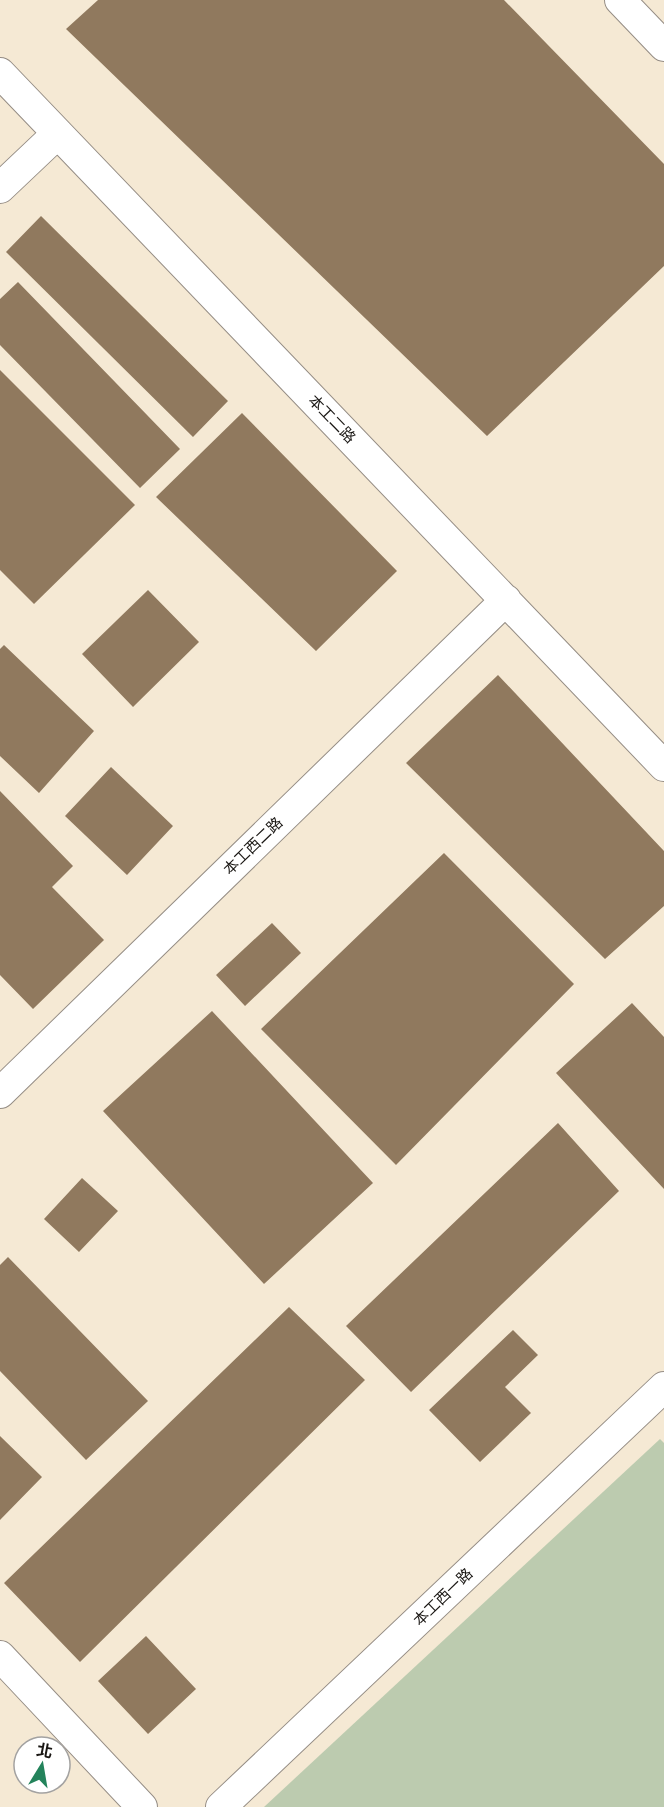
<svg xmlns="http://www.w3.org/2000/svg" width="664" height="1807" font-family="Signika,'Noto Sans TC',sans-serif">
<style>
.industrial{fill:#f5e9d4;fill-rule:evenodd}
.green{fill:#bccbaf}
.building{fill:#90795e}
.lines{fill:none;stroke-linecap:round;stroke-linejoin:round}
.minor-casing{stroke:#958d85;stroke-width:32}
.minor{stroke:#fff;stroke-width:30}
.labels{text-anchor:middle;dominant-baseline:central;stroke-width:6;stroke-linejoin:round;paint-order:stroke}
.street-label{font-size:15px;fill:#191613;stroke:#fff}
</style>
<rect width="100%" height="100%" fill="#fbf3e9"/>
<path class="industrial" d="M 0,0 L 664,0 L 664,1807 L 0,1807 ZM 24,1747 L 60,1747 L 60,1783 L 24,1783 Z"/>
<path class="green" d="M 660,1439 L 664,1443 L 664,1807 L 264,1807 Z"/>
<path class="building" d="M 98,0 L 504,0 L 664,164 L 664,266 L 487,436 L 66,29 Z
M 41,216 L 228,401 L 193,437 L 6,252 Z
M 18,282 L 180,449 L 140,488 L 0,345 L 0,299 Z
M 0,370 L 135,505 L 34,604 L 0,570 Z
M 242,413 L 397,571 L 316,651 L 156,497 Z
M 148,590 L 199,642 L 133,707 L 82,654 Z
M 4,645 L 94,731 L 39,793 L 0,756 L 0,649 Z
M 498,675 L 664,851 L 664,906 L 605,959 L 406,763 Z
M 111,767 L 173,826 L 127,875 L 65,816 Z
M 0,791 L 73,866 L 52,887 L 104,940 L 33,1009 L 0,975 Z
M 444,853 L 574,984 L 396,1165 L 261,1029 Z
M 272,923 L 301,953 L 245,1006 L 216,975 Z
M 632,1003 L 664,1037 L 664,1189 L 556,1073 Z
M 212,1011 L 373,1183 L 264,1284 L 103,1111 Z
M 558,1123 L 619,1191 L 411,1392 L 346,1326 Z
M 82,1178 L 118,1211 L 79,1252 L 44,1219 Z
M 8,1257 L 148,1401 L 86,1460 L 0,1371 L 0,1265 Z
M 289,1307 L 365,1380 L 80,1662 L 4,1583 Z
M 513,1330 L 538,1355 L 505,1387 L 531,1413 L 480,1462 L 429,1410 Z
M 0,1436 L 42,1477 L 0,1520 Z
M 146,1636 L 196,1689 L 148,1734 L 98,1681 Z"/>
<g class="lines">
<defs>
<path id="minor" d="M 620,0 L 664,46
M 0,73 L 664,766
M 0,188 L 57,134
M 0,1093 L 506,600
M 0,1656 L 142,1807
M 221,1807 L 664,1387"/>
</defs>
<use href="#minor" class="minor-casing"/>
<use href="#minor" class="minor"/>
</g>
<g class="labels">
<g class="street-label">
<text transform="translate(332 419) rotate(46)">本工二路</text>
<text transform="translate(253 846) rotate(-44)">本工西二路</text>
<text transform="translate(443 1597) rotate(-44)">本工西一路</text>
</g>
</g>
<g transform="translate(42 1765) rotate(11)"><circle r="28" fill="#ffffff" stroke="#a3a2a1" stroke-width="1.5"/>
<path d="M0-4.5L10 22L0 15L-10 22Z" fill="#23835b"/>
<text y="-9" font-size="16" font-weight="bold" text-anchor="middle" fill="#191613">北</text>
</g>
</svg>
